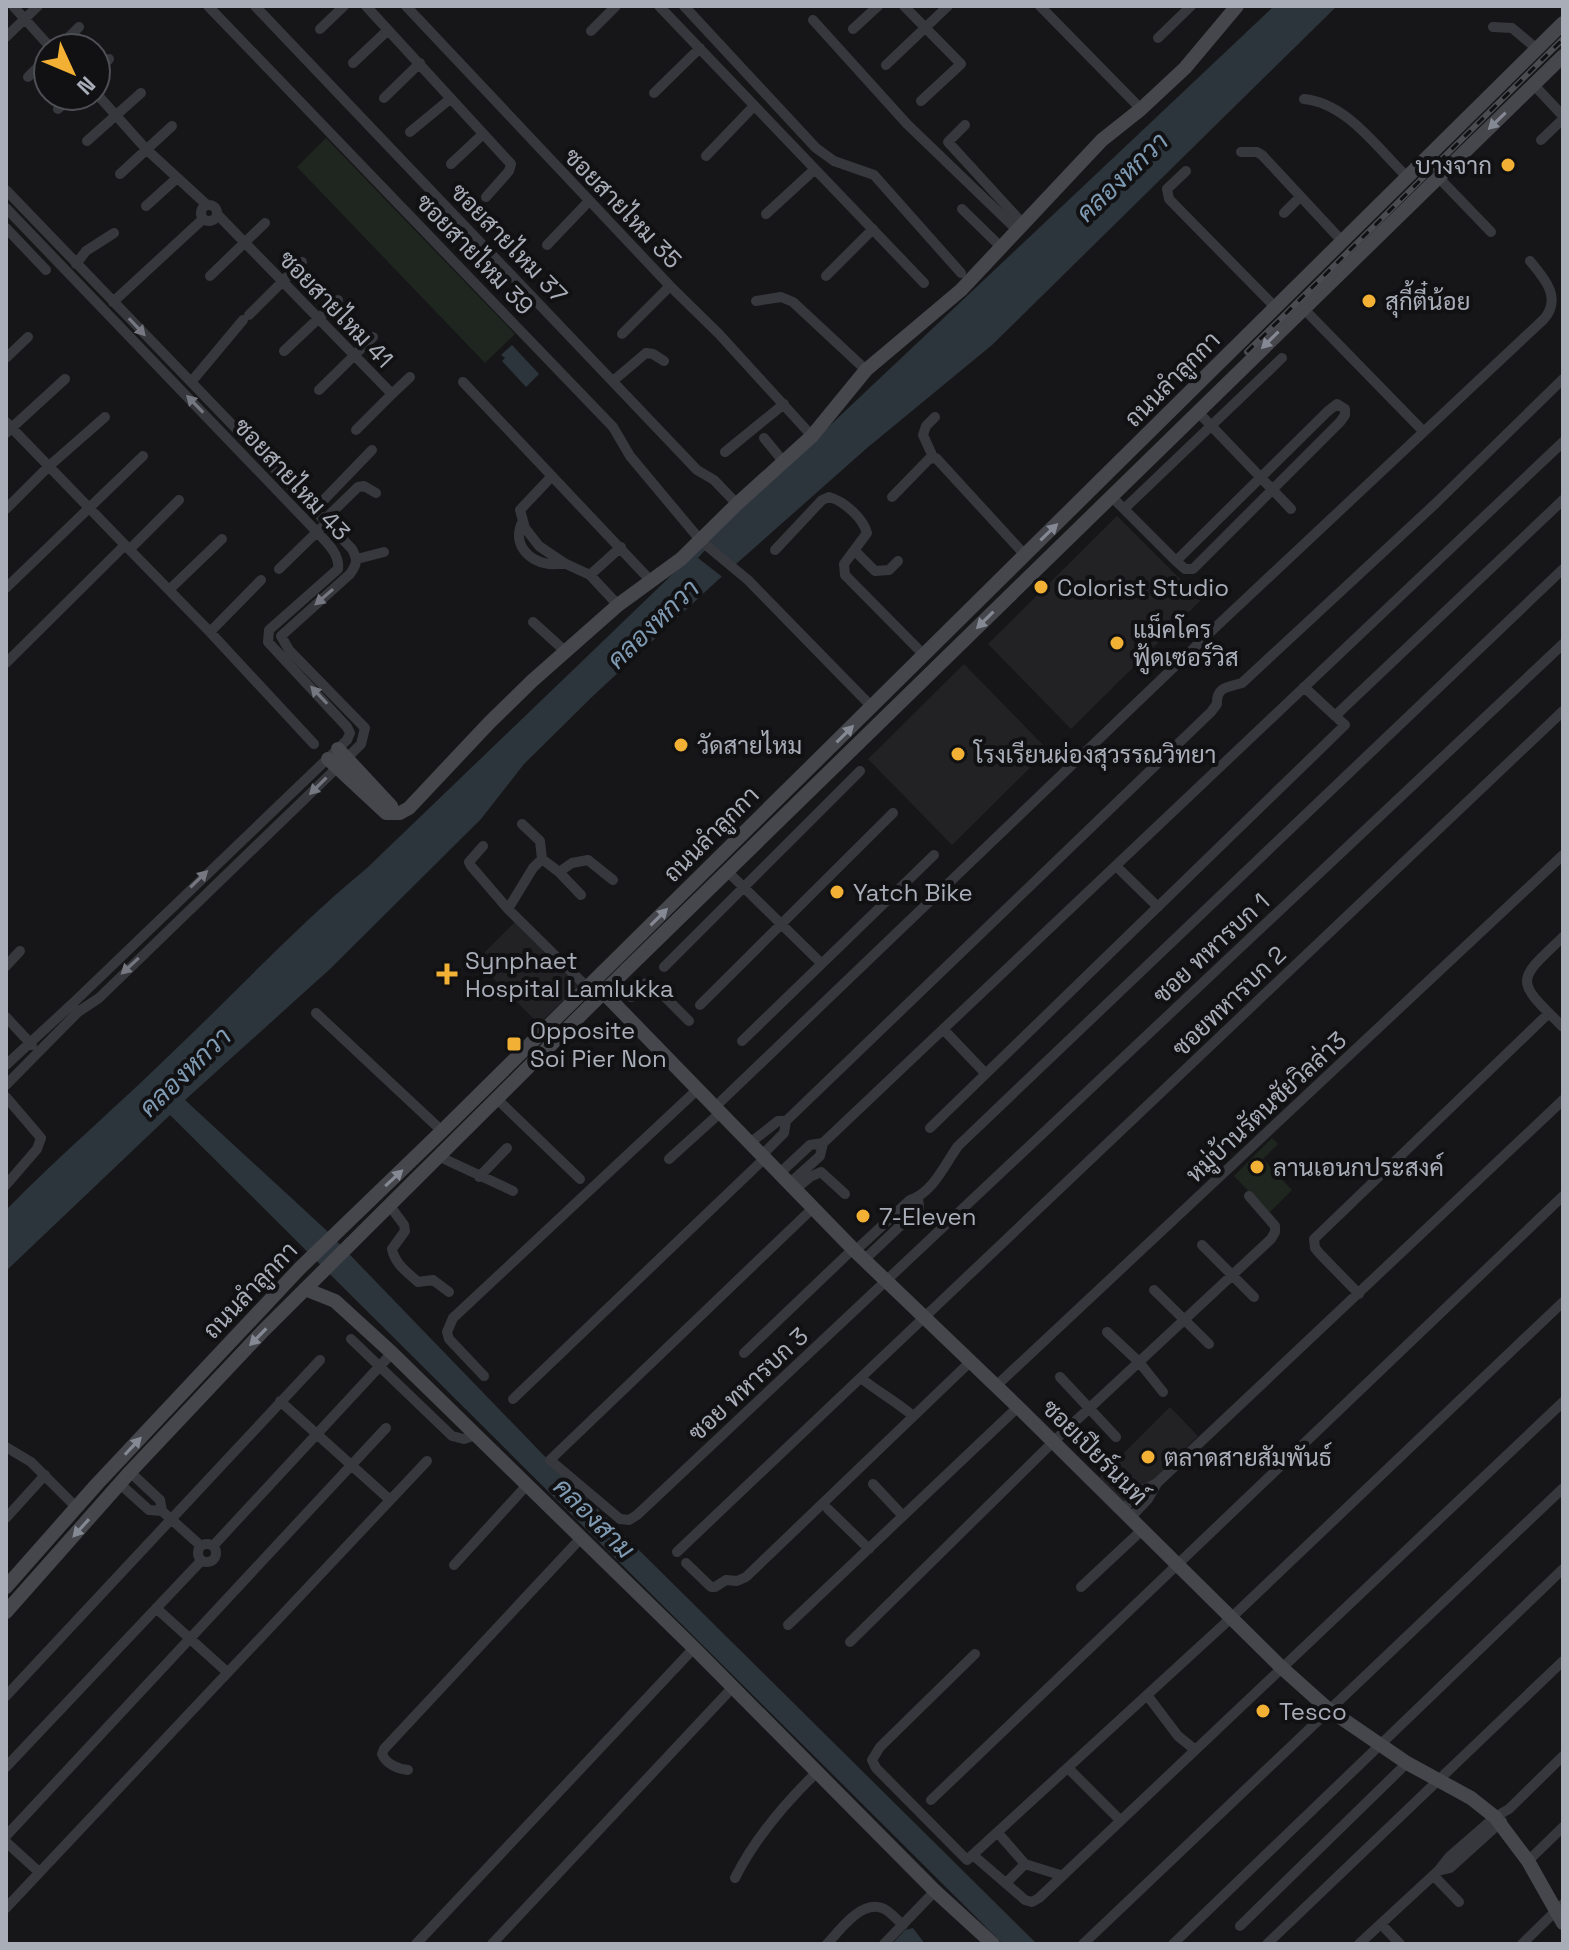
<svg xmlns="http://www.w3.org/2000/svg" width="1569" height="1950" font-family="'Space Grotesk',Sarabun,sans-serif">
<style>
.built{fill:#222225}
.green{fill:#1e261f}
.water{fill:#2c353c}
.pier{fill:#161618}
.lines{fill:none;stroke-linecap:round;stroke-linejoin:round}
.street{stroke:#37383d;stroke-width:10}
.secondary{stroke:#45474d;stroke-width:14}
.rail-casing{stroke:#4a4c52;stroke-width:6}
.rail{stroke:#111113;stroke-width:3;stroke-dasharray:9;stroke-linecap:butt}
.oneway{fill:#858993}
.oneway2{fill:#757881}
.poi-dot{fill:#f2b134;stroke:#111113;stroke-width:3}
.labels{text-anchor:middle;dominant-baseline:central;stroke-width:8;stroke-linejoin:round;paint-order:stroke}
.poi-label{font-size:24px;fill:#a8adb8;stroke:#111113;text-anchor:start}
.street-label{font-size:24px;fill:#a8adb8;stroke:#111113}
.water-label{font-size:26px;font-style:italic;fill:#7f9bb3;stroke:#111113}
</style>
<rect width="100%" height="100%" fill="#161618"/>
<path class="built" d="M 1117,516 L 1201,600 L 1071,729 L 988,644 Z
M 964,664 L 1048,750 L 952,845 L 868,759 Z
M 516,921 L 580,985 L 539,1024 L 476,961 Z
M 1170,1407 L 1198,1436 L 1127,1506 L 1099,1478 Z"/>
<path class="green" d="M 326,138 L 515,334 L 485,363 L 297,167 Z
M 1272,1138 L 1278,1144 L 1263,1159 L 1292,1190 L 1269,1213 L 1234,1176 Z"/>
<path class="water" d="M 1274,6 L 1337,6 L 992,345 L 867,448 L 718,580 L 594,695 L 524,764 L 481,819 L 330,969 L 185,1100 L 325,1229 L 555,1467 L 1037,1944 L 1003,1944 L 170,1115 L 6,1271 L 6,1210 C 62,1153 123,1101 180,1045 C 242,986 300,923 367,868 L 679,568 Z
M 512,345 L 539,374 L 526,387 L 502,361 L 505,358 L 501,355 Z
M 913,1928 L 925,1944 L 892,1944 L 905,1930 Z"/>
<path class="pier" d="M 706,549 L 734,571 L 725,579 L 698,558 Z"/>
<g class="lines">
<path class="street" d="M 13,6 L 51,48
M 208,6 L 613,427 L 630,456 L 701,541 L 748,580 L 872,707
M 255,6 L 697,470 L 714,480 L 737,504
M 366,6 L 511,164 L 509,171 L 486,197
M 406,6 L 670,286 L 719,334 L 812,436
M 659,6 L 924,283
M 684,6 L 816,148 L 834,161 L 874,175 L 961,273
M 904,6 L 961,64 L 921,101
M 1040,6 L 1141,109
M 813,20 L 907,124 L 1018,231
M 1493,27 L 1512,28 L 1537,49
M 320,29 L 344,6
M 853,29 L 878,6
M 591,31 L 616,6
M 6,37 L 38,6
M 1158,38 L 1191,6
M 58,48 L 79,27
M 353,63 L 388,30
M 886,65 L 948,6
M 96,72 L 109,59
M 28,77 L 48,57
M 1534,85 L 1563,116
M 96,93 L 146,149 L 207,205
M 654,93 L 700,48
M 384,98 L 420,63
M 1304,99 C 1347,103 1378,149 1407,177
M 58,109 L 71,96
M 965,125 L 948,142 L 1024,225
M 410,132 L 450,99
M 1541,140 L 1563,119
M 87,141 L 141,93
M 1241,152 L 1257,152 L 1262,155 L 1342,241
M 706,156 L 753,107
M 451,164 L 483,134
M 1186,171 L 1167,189 L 1169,199 L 1275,307
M 120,174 L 172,126
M 1439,178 L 1491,232
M 6,190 L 352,549 C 358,560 357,564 350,574 L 281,636 L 289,650 L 365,728 L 361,744 L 347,758 L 99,998 L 78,1012 L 6,1085
M201 213a8 8 0 1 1 16 0a8 8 0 1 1-16 0Z
M 146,206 L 177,178
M 6,208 L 317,532 C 327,543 340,554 338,569 L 269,630 L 268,642 L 347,727 L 350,733 L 347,740 L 71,1005 L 78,1012
M 962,209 L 1002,248
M 1284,213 L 1300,197
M 217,214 L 392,394 L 356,430
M 766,214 L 814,170
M 6,228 L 46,270
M 547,245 L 589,201
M 76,264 L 86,251 L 114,233
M 210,276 L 265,223
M 826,276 L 873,229
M 756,301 L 781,297 L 793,302 L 866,370
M 113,302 L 203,219
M 1303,308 L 1423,431
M 249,315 L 302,262
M 622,334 L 670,286
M 284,351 L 338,300
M 6,358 L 28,337
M 192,381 L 243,320
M 613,381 L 646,353 L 653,354 L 664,361
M 463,382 L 651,581
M 319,390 L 373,337
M 392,394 L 410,377
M 1198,412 L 1291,509
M 6,422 L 125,545 L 6,663
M 6,433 L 65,379
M 764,438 L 783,461
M 725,452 L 784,404
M 933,457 L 923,435 L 926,426 L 935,417
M 552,476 L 520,510 L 525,528 L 539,546 L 564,563 L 590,575 L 618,605
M 892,497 L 929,459 L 936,458 L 1025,555
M 1112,497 L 1176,561 L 1185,569 L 1193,569 L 1340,422 L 1345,415 L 1345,409 L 1337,404 L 1328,411 L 1176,561
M 1125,508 L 1282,358
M 6,509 L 48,467 L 105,417
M 315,509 L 372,450
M 324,520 L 358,487 L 364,486 L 376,493
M 523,521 C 508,548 538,570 564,563
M 125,545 L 210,632 L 314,744
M 130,549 L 179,500
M 775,550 L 822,500 L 829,497 C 844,501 863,518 867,533 L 844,564 L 845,575 L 924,655
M 855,551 L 875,571 L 889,570 L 898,561
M 357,559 L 384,552
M 279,569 L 321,528
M 590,575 L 621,547
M 6,588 L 143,456
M 170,589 L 222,539
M 533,622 L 565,651
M 210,632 L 261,580
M 1335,716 L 1563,500
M 522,824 L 540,841 L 542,859
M 483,846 L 469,862 L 471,866 L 508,909 L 587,987
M 1116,866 L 1158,907
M 559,872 L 581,895
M 728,872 L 821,963
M 508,909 L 533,868 L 542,859 L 559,872 L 572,863 L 588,860 L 613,880
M 1563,937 C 1515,982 1515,980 1563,1027
M 6,966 L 20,951
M 664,967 L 860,771
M 631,997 L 643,984 L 650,982 L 689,1021
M 700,1005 L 893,813
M 316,1013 L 442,1131
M 6,1017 L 32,1045
M 943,1029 L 986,1074
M 742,1041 L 934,855
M 6,1065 L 71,1005
M 6,1097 L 41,1138 L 37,1149 L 6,1185
M 497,1099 L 580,1179
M 715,1107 L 1220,623 L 1544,319 C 1562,298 1545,279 1530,261
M 930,1128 L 1345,725 L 1304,687
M 750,1143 L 778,1121 L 786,1121 L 1211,712 L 1217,704 C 1216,687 1228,687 1242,683 L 1435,504 L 1563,379
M 823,1143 L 1563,442
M 763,1154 L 784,1133 L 786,1121
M 440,1157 L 513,1191
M 669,1159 L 721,1112
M 780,1173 L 810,1145 L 823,1143 L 820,1156 L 790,1183
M 479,1177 L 507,1148
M 796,1189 L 810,1177 L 821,1172 L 845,1194
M 390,1206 L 404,1225 L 405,1231 L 392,1249 C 395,1264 407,1272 418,1282 L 433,1280 L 449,1292
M 814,1207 L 550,1460 L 620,1519 L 629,1520 L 637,1515 L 1563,644
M 1202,1245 L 1254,1297
M 855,1251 L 910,1200 C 933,1193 945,1164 958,1146 L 1563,569
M 864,1260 L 919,1208 L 918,1197
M 1154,1290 L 1209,1344
M 1359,1294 L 1320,1254 L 1315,1248 L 1314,1239 L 1549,1013
M 1107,1332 L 1139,1362 L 1163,1392
M 351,1339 L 452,1436 L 464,1439 L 476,1435
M 744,1353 L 853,1249
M 484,1376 L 449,1339 L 447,1332 L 453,1318 L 698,1089
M 1060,1377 L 1116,1437
M 861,1378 C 878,1392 897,1402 913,1416
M 995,1387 L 1563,855
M 513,1399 L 766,1157
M 280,1401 L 389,1499
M 6,1447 L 31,1462 L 76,1507
M 130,1472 L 160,1500 L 162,1511 L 201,1546
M 120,1484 L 149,1510 L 162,1511
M 873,1484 L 903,1516
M 828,1509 L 869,1549
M 1122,1510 L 1143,1490 L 1157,1483 L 1563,1100
M 6,1518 L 45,1475
M 1130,1518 L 1148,1499 L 1156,1485
M198 1553a9 9 0 1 1 18 0a9 9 0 1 1-18 0Z
M 213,1546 L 392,1353
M 677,1552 L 1563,711
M 686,1563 L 711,1587 L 715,1587 L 726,1580 L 737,1581 L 746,1577 L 970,1362
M 454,1565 L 527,1485
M 1081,1587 L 1142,1530
M 156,1608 L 227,1672
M 788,1625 L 1018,1407
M 850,1642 L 1053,1442 L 1271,1239 L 1275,1232 L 1275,1226 L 1249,1196
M 975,1654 L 880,1747 L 872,1760 L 876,1768 L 967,1860 L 1231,1618 L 1563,1302
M 1147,1695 L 1178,1736 L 1194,1749
M 6,1696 L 320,1360
M 6,1767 L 201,1561
M 1068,1768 L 1120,1820
M 408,1770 C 398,1769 386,1764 382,1754 L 384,1749 L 581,1538
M 931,1800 L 1563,1196
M 998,1833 L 1025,1864 L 1060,1875
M 6,1836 L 386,1428
M 6,1842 L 39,1872
M 973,1855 L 1025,1900 L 1032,1902 L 1039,1898 L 1563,1402
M 1528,1861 L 1563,1827
M 1438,1871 L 1450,1868 L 1502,1821
M 1434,1876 L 1459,1902
M 735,1878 C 755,1838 786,1802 818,1771
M 1006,1883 L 1025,1864
M 6,1908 L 427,1461
M 1381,1924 L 1400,1944
M 1240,1926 L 1407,1763
M 416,1944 L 694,1648
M 492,1944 L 733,1687
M 827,1944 C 839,1931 861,1900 882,1908 C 889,1910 897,1920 903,1925
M 884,1944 L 935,1891
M 1083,1944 L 1563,1488
M 1173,1944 L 1563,1569
M 1267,1944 L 1563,1661
M 1359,1944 L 1438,1871 L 1449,1857 L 1495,1817 L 1509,1809 L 1563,1756
M 1522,1944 L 1563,1904"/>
<path class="secondary" d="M 338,749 L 391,806 L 393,813
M 328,759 L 386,813 L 400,813 L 409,808 L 489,723 L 532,681 L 618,605 L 681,559 L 737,504 L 812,436 L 866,370 L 961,290 L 1102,140 L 1141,109 L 1185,68 L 1237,6
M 604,993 L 855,1251 L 1018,1407 L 1281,1667 L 1328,1709 L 1407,1763 L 1471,1798 L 1495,1817 L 1528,1861 L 1563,1923
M 305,1289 L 335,1301 L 392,1353 L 694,1648 L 935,1891 L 993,1944
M 6,1587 L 97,1484 L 300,1268 L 442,1131 L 1563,23
M 6,1612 L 130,1472 L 263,1331 L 627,969 L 1563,56"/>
<defs>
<path id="rail" d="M 1247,352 L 1563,39"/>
</defs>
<use href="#rail" class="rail-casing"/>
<use href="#rail" class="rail"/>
</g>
<defs><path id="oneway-solid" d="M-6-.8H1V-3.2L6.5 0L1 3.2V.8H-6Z" transform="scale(2)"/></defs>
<g class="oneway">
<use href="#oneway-solid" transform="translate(1497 121) rotate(136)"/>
<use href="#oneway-solid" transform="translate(1270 340) rotate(135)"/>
<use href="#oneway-solid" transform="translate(1049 532) rotate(-44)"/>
<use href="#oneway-solid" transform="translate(985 620) rotate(135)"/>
<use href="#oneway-solid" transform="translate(845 734) rotate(-45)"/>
<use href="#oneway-solid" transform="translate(659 917) rotate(-45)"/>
<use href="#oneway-solid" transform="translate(394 1178) rotate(-43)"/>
<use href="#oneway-solid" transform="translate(258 1337) rotate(134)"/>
<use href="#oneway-solid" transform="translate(133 1446) rotate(-47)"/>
<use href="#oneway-solid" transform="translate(81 1528) rotate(132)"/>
</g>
<g class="oneway2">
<use href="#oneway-solid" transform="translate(137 327) rotate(47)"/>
<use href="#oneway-solid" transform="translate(195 404) rotate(-134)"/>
<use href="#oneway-solid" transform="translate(324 597) rotate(139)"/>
<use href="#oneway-solid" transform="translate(319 695) rotate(-133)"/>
<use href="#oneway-solid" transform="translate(318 786) rotate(135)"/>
<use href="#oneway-solid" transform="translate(199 879) rotate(-44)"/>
<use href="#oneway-solid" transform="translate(130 966) rotate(137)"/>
</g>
<g class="poi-dot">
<circle cx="1508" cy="165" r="8"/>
<circle cx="1369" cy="301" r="8"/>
<circle cx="1041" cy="587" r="8"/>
<circle cx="1117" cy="643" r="8"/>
<circle cx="681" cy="745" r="8"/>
<circle cx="958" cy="754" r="8"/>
<circle cx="837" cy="892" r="8"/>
<path d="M443 962h8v8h8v8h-8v8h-8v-8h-8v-8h8z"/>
<rect x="506" y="1036" width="16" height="16" rx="4"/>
<circle cx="1257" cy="1167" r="8"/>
<circle cx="863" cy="1216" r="8"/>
<circle cx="1148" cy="1457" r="8"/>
<circle cx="1263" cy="1711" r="8"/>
</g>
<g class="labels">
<g class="poi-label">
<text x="1492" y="165" text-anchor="end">บางจาก</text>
<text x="1385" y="301">สุกี้ตี๋น้อย</text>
<text x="1057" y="587">Colorist Studio</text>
<text x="1133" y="629">แม็คโคร<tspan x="1133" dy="28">ฟู้ดเซอร์วิส</tspan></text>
<text x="697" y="745">วัดสายไหม</text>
<text x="974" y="754">โรงเรียนผ่องสุวรรณวิทยา</text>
<text x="853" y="892">Yatch Bike</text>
<text x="465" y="960">Synphaet<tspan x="465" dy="28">Hospital Lamlukka</tspan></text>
<text x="530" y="1030">Opposite<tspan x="530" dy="28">Soi Pier Non</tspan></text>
<text x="1273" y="1167">ลานเอนกประสงค์</text>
<text x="879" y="1216">7-Eleven</text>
<text x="1164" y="1457">ตลาดสายสัมพันธ์</text>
<text x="1279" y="1711">Tesco</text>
</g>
<g class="street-label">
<text transform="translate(623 208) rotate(46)">ซอยสายไหม 35</text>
<text transform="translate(509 243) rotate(46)">ซอยสายไหม 37</text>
<text transform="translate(475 254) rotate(46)">ซอยสายไหม 39</text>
<text transform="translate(336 309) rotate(46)">ซอยสายไหม 41</text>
<text transform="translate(1172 379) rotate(-45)">ถนนลำลูกกา</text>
<text transform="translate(292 479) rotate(47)">ซอยสายไหม 43</text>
<text transform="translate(711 834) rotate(-45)">ถนนลำลูกกา</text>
<text transform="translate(1211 948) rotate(-43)">ซอย ทหารบก 1</text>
<text transform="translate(1229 1001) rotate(-44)">ซอยทหารบก 2</text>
<text transform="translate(1266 1107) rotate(-43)">หมู่บ้านรัตนชัยวิลล่า3</text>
<text transform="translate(250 1290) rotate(-46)">ถนนลำลูกกา</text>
<text transform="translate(748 1384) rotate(-43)">ซอย ทหารบก 3</text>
<text transform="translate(1095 1452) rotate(45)">ซอยเปียร์นนท์</text>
</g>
<g class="water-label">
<text transform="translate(1122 177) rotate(-44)">คลองหกวา</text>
<text transform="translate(653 624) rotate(-44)">คลองหกวา</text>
<text transform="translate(185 1072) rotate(-44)">คลองหกวา</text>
<text transform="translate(594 1518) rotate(45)">คลองสาม</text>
</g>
</g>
<rect width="1569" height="1950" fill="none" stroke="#a8adb8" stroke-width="16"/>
<g transform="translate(72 72) rotate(134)"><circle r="38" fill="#111113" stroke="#4d4f55" stroke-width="2"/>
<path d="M0-6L14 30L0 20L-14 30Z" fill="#f2b134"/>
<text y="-12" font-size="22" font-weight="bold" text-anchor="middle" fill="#a8adb8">N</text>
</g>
</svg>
